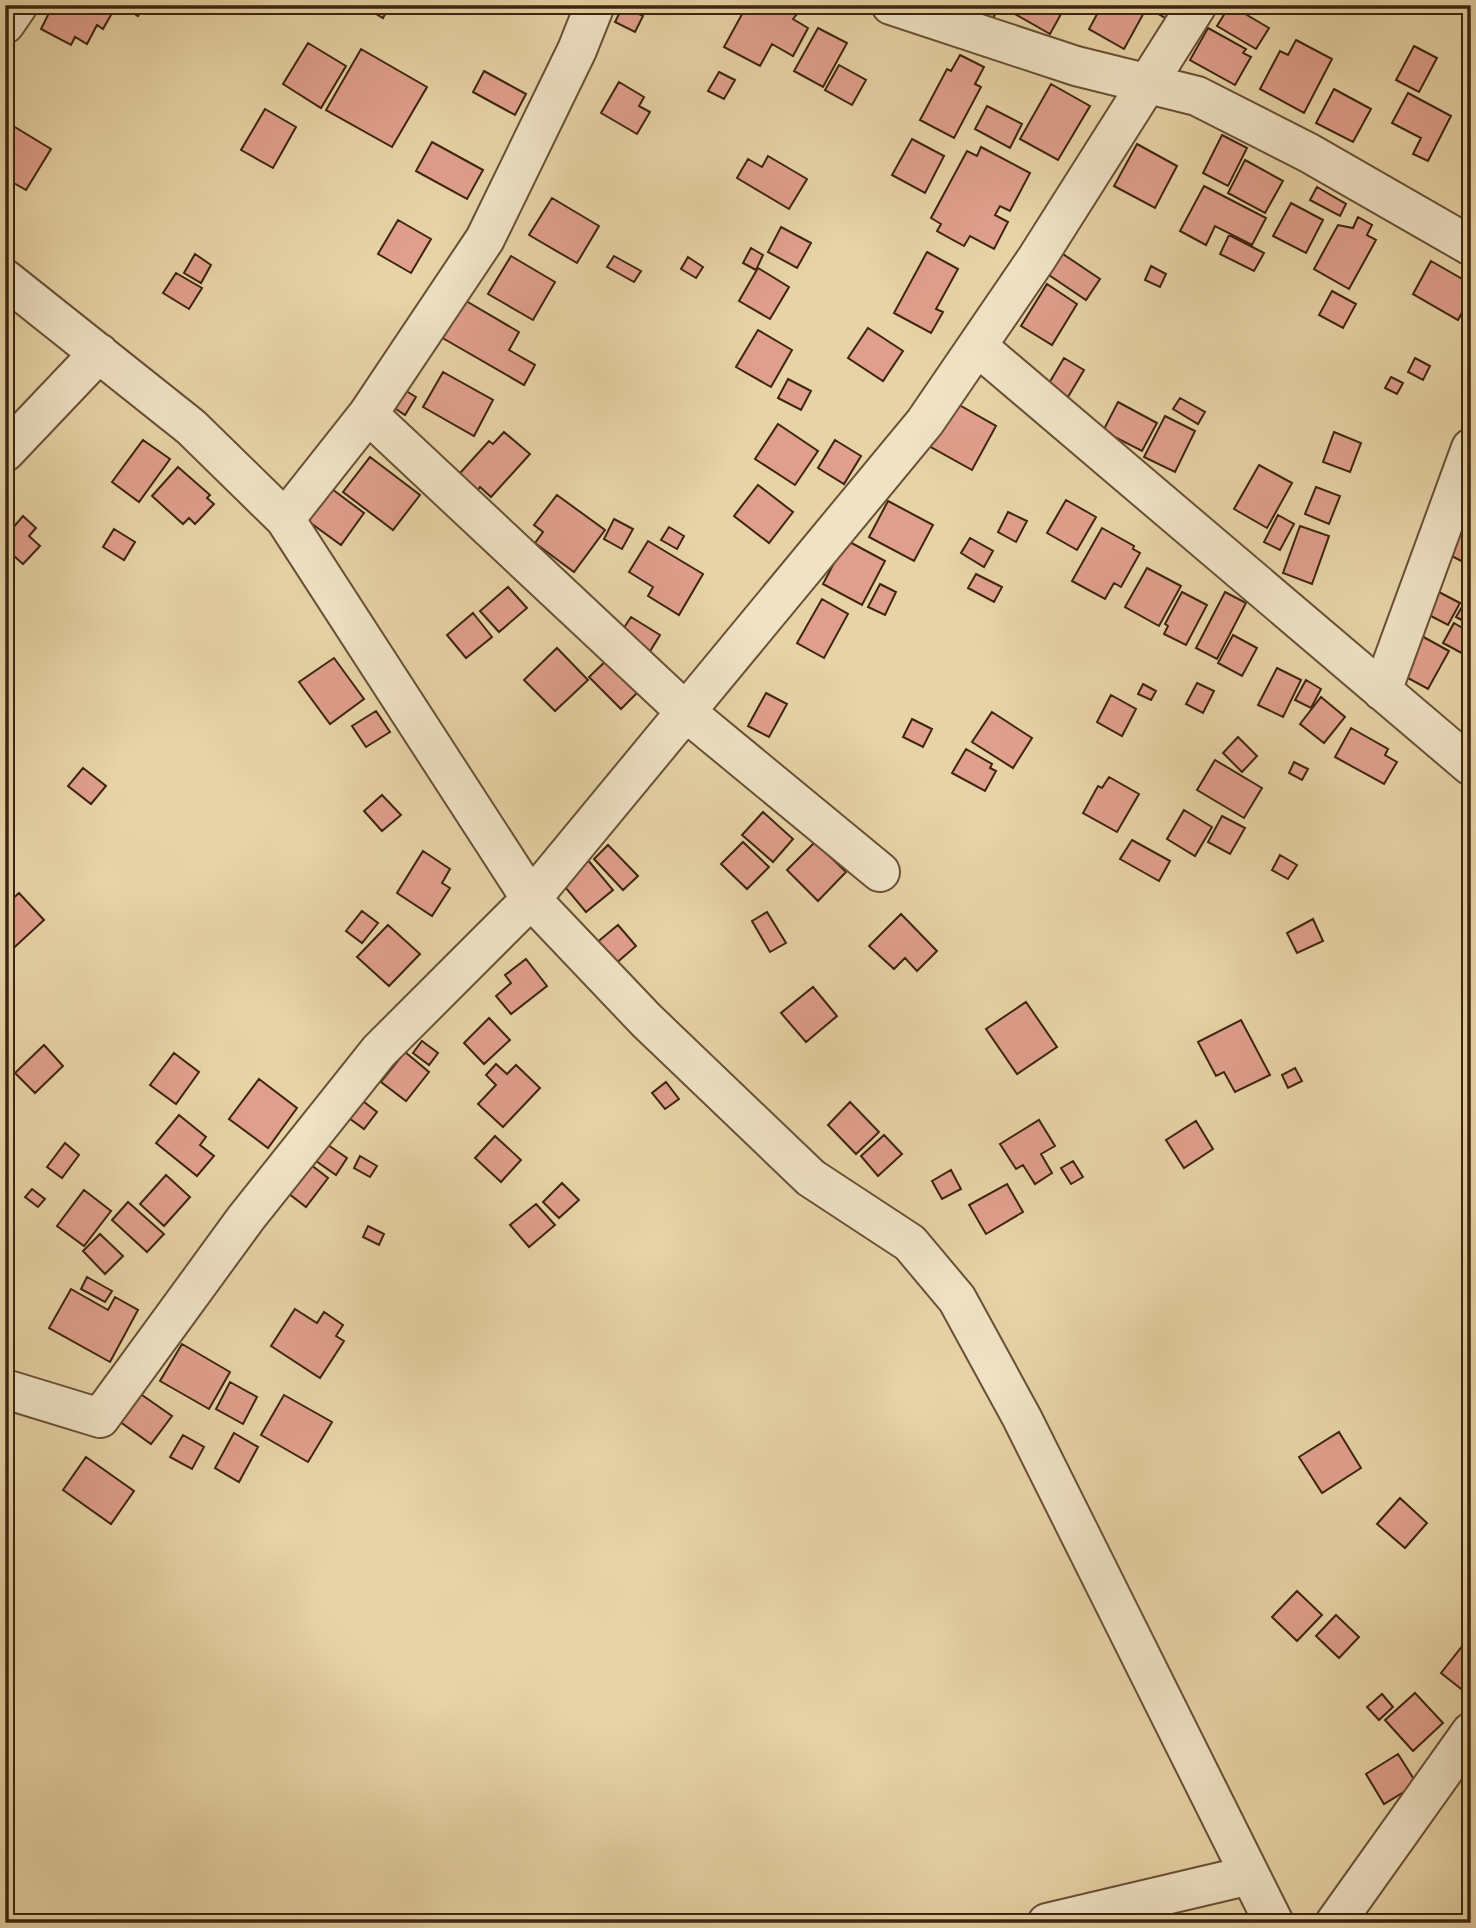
<svg xmlns="http://www.w3.org/2000/svg" width="1476" height="1928" font-family="'Old Standard TT',serif">
<style>
.building{fill:#e09f8c;stroke:#3d250f;stroke-width:2}
.lines{fill:none;stroke-linecap:round;stroke-linejoin:round}
.minor-casing{stroke:#685035;stroke-width:42}
.minor{stroke:#efe2c5;stroke-width:38}
</style>
<rect width="100%" height="100%" fill="#e7d3a6"/>
<filter id="stains"><feTurbulence type="fractalNoise" baseFrequency=".00286" numOctaves="4"/><feColorMatrix values="0 0 0 0 .2 0 0 0 0 .09 0 0 0 0 .02 0 0 0 .5 -.17"/></filter>
<radialGradient id="worn" r=".72"><stop offset=".6" stop-color="#630" stop-opacity="0"/><stop offset="1" stop-color="#630" stop-opacity=".3"/></radialGradient>
<path class="building" d="M 53,5 L 99,5 L 112,13 L 103,29 L 97,25 L 87,44 L 75,37 L 71,45 L 41,29 Z
M 120,5 L 144,5 L 138,16 Z
M 361,5 L 390,5 L 383,18 Z
M 747,5 L 780,5 L 797,14 L 793,19 L 808,28 L 793,56 L 772,44 L 760,66 L 724,47 Z
M 969,5 L 1000,5 L 991,22 L 967,8 Z
M 1008,5 L 1066,5 L 1050,34 L 1006,9 Z
M 1102,5 L 1139,5 L 1146,9 L 1124,49 L 1089,29 Z
M 1149,5 L 1177,5 L 1169,20 L 1148,8 Z
M 1230,5 L 1269,28 L 1256,49 L 1217,26 Z
M 623,6 L 643,16 L 635,32 L 615,22 Z
M 818,28 L 847,43 L 823,87 L 794,71 Z
M 1208,28 L 1246,49 L 1243,53 L 1251,57 L 1235,85 L 1190,60 Z
M 1296,40 L 1332,59 L 1304,113 L 1260,89 L 1280,51 L 1288,55 Z
M 308,43 L 346,66 L 321,108 L 283,84 Z
M 1414,46 L 1437,58 L 1419,92 L 1396,80 Z
M 361,49 L 427,87 L 392,147 L 326,110 Z
M 960,55 L 984,67 L 975,84 L 981,87 L 954,138 L 920,120 L 947,69 L 951,71 Z
M 839,65 L 866,80 L 852,105 L 825,90 Z
M 484,71 L 526,94 L 515,115 L 473,92 Z
M 719,72 L 735,80 L 724,99 L 708,91 Z
M 619,82 L 644,97 L 639,106 L 650,112 L 637,134 L 601,113 Z
M 1051,84 L 1090,106 L 1058,160 L 1020,139 Z
M 1334,89 L 1371,109 L 1353,142 L 1316,123 Z
M 1408,93 L 1451,116 L 1428,161 L 1413,154 L 1421,138 L 1392,123 Z
M 987,106 L 1022,124 L 1010,148 L 975,129 Z
M 265,109 L 296,127 L 273,168 L 241,150 Z
M 5,121 L 51,149 L 26,190 L 5,178 Z
M 1222,135 L 1247,148 L 1228,186 L 1203,173 Z
M 912,139 L 944,156 L 925,193 L 892,175 Z
M 432,142 L 483,170 L 467,199 L 416,171 Z
M 1137,144 L 1177,166 L 1155,208 L 1114,186 Z
M 981,147 L 1030,173 L 1010,211 L 1000,206 L 995,215 L 1008,222 L 994,249 L 970,236 L 964,246 L 937,231 L 941,224 L 931,218 L 967,151 L 977,156 Z
M 768,156 L 807,179 L 789,209 L 737,178 L 748,159 L 762,167 Z
M 1245,160 L 1283,181 L 1265,213 L 1228,193 Z
M 1204,186 L 1266,218 L 1252,245 L 1215,226 L 1206,245 L 1180,231 Z
M 1317,187 L 1346,204 L 1340,216 L 1310,200 Z
M 552,198 L 599,226 L 577,263 L 529,235 Z
M 1291,203 L 1323,220 L 1306,253 L 1273,236 Z
M 1358,217 L 1372,225 L 1367,235 L 1376,240 L 1349,289 L 1314,269 L 1338,225 L 1353,228 Z
M 398,220 L 431,239 L 411,273 L 378,254 Z
M 781,227 L 811,243 L 797,268 L 768,252 Z
M 1229,235 L 1264,253 L 1254,271 L 1220,254 Z
M 751,248 L 763,255 L 756,270 L 743,263 Z
M 1057,250 L 1100,279 L 1086,300 L 1043,271 Z
M 927,252 L 958,269 L 936,309 L 943,312 L 931,333 L 894,313 Z
M 195,254 L 211,265 L 201,283 L 184,273 Z
M 511,256 L 555,282 L 533,320 L 488,294 Z
M 614,256 L 641,271 L 634,282 L 607,267 Z
M 688,257 L 703,267 L 696,278 L 681,269 Z
M 1431,261 L 1471,284 L 1471,296 L 1458,320 L 1413,294 Z
M 1151,266 L 1166,274 L 1160,287 L 1145,280 Z
M 758,268 L 789,287 L 770,319 L 739,301 Z
M 176,273 L 202,288 L 189,309 L 163,293 Z
M 1047,284 L 1077,304 L 1052,345 L 1021,326 Z
M 1332,291 L 1356,304 L 1343,328 L 1319,315 Z
M 461,298 L 519,332 L 509,350 L 535,365 L 524,385 L 439,336 Z
M 868,328 L 903,351 L 883,381 L 848,358 Z
M 758,330 L 792,350 L 771,387 L 736,367 Z
M 1064,358 L 1084,370 L 1068,397 L 1048,385 Z
M 1415,358 L 1430,366 L 1423,380 L 1408,372 Z
M 443,372 L 493,400 L 474,436 L 423,407 Z
M 1391,377 L 1403,383 L 1397,394 L 1385,388 Z
M 788,379 L 811,391 L 801,410 L 778,398 Z
M 398,386 L 416,397 L 405,415 L 387,403 Z
M 1180,398 L 1205,412 L 1198,424 L 1173,409 Z
M 954,402 L 996,426 L 972,470 L 929,446 Z
M 1118,402 L 1157,423 L 1142,451 L 1103,431 Z
M 1165,416 L 1195,431 L 1175,472 L 1144,457 Z
M 778,424 L 818,451 L 795,485 L 755,459 Z
M 504,432 L 530,454 L 491,497 L 480,487 L 471,499 L 452,482 L 489,441 L 493,444 Z
M 1334,432 L 1361,443 L 1350,472 L 1323,462 Z
M 143,440 L 170,459 L 139,502 L 112,482 Z
M 835,440 L 861,456 L 844,484 L 818,468 Z
M 370,457 L 420,495 L 393,530 L 343,492 Z
M 1259,465 L 1292,483 L 1267,528 L 1234,509 Z
M 178,467 L 210,495 L 207,498 L 214,504 L 195,524 L 189,518 L 183,524 L 152,496 Z
M 758,485 L 793,512 L 769,543 L 734,516 Z
M 1316,487 L 1340,496 L 1329,524 L 1305,514 Z
M 332,489 L 364,513 L 341,545 L 308,521 Z
M 557,495 L 605,530 L 574,572 L 535,543 L 543,532 L 534,525 Z
M 1066,500 L 1096,517 L 1077,550 L 1047,533 Z
M 888,501 L 933,525 L 914,561 L 869,537 Z
M 1008,512 L 1027,521 L 1016,542 L 998,532 Z
M 1468,512 L 1471,514 L 1471,566 L 1446,553 Z
M 1278,515 L 1294,524 L 1280,550 L 1264,542 Z
M 23,516 L 36,528 L 29,536 L 40,546 L 23,564 L 5,548 L 5,537 Z
M 614,519 L 633,529 L 622,549 L 604,539 Z
M 1300,526 L 1329,536 L 1312,584 L 1283,573 Z
M 669,527 L 684,536 L 677,549 L 661,540 Z
M 1102,528 L 1134,546 L 1133,549 L 1140,553 L 1121,587 L 1114,583 L 1105,599 L 1072,581 Z
M 114,529 L 135,542 L 124,560 L 103,547 Z
M 970,538 L 993,551 L 984,567 L 961,553 Z
M 846,540 L 885,561 L 862,605 L 823,584 Z
M 648,541 L 703,574 L 679,615 L 648,596 L 653,587 L 629,572 Z
M 1147,568 L 1181,586 L 1159,626 L 1125,607 Z
M 976,574 L 1002,587 L 994,602 L 968,588 Z
M 880,584 L 896,592 L 885,615 L 868,607 Z
M 508,587 L 527,608 L 499,632 L 480,611 Z
M 1437,591 L 1460,603 L 1448,625 L 1425,613 Z
M 1182,592 L 1207,605 L 1186,645 L 1164,634 L 1168,626 L 1165,624 Z
M 1225,592 L 1246,603 L 1217,659 L 1196,648 Z
M 822,599 L 848,614 L 824,658 L 797,643 Z
M 1463,605 L 1471,609 L 1471,625 L 1456,617 Z
M 473,613 L 492,637 L 466,658 L 447,635 Z
M 631,617 L 660,635 L 649,653 L 616,640 Z
M 1454,623 L 1471,633 L 1471,658 L 1443,643 Z
M 1418,634 L 1449,651 L 1428,689 L 1397,672 Z
M 1233,635 L 1257,648 L 1242,676 L 1218,663 Z
M 557,648 L 588,680 L 555,711 L 524,680 Z
M 610,657 L 641,689 L 621,709 L 589,677 Z
M 334,658 L 364,699 L 330,724 L 299,682 Z
M 1277,668 L 1301,680 L 1283,717 L 1258,705 Z
M 1306,680 L 1321,689 L 1311,708 L 1295,700 Z
M 1197,683 L 1214,691 L 1203,713 L 1186,704 Z
M 1143,684 L 1156,691 L 1151,700 L 1138,694 Z
M 766,693 L 787,704 L 769,737 L 748,726 Z
M 1111,695 L 1136,709 L 1122,736 L 1097,722 Z
M 1321,697 L 1345,717 L 1324,743 L 1300,724 Z
M 376,711 L 390,732 L 366,747 L 352,726 Z
M 992,712 L 1032,738 L 1013,768 L 972,742 Z
M 912,719 L 932,729 L 923,747 L 903,737 Z
M 1351,728 L 1388,749 L 1385,755 L 1397,762 L 1384,784 L 1335,757 Z
M 1238,737 L 1257,756 L 1242,772 L 1223,753 Z
M 966,749 L 992,764 L 990,768 L 996,771 L 985,791 L 952,773 Z
M 1215,760 L 1262,788 L 1244,818 L 1197,790 Z
M 1294,762 L 1308,769 L 1302,780 L 1289,773 Z
M 83,768 L 106,786 L 91,804 L 68,786 Z
M 1109,777 L 1139,794 L 1117,832 L 1083,813 L 1098,786 L 1102,788 Z
M 382,795 L 401,815 L 382,831 L 364,811 Z
M 1184,810 L 1212,827 L 1195,856 L 1167,839 Z
M 763,812 L 793,839 L 773,862 L 742,835 Z
M 1222,816 L 1245,828 L 1230,854 L 1208,842 Z
M 1132,840 L 1170,861 L 1159,881 L 1120,859 Z
M 743,842 L 769,867 L 747,889 L 721,864 Z
M 815,842 L 846,872 L 818,901 L 787,870 Z
M 608,845 L 638,876 L 623,890 L 594,859 Z
M 423,851 L 450,869 L 442,883 L 450,888 L 432,916 L 397,893 Z
M 1280,855 L 1297,865 L 1288,879 L 1272,870 Z
M 587,859 L 613,890 L 586,912 L 560,881 Z
M 19,893 L 44,920 L 6,955 L 5,899 L 9,902 Z
M 362,911 L 378,923 L 362,943 L 346,931 Z
M 767,912 L 786,943 L 770,952 L 752,921 Z
M 901,914 L 937,951 L 917,971 L 905,958 L 894,969 L 869,946 Z
M 1313,919 L 1323,941 L 1297,953 L 1287,933 Z
M 388,925 L 420,954 L 389,986 L 357,957 Z
M 618,925 L 636,946 L 614,965 L 595,944 Z
M 526,959 L 547,986 L 511,1014 L 496,996 L 511,983 L 505,975 Z
M 813,987 L 837,1016 L 806,1042 L 781,1013 Z
M 1026,1002 L 1057,1047 L 1017,1074 L 986,1029 Z
M 489,1018 L 510,1040 L 484,1064 L 464,1043 Z
M 1241,1020 L 1270,1075 L 1235,1092 L 1224,1072 L 1216,1076 L 1198,1042 Z
M 422,1041 L 438,1053 L 429,1065 L 413,1053 Z
M 44,1045 L 63,1066 L 35,1093 L 15,1073 Z
M 405,1052 L 429,1072 L 406,1101 L 381,1082 Z
M 174,1053 L 199,1072 L 176,1104 L 150,1085 Z
M 496,1064 L 507,1074 L 516,1065 L 540,1088 L 503,1127 L 478,1104 L 496,1085 L 486,1075 Z
M 1295,1068 L 1302,1081 L 1288,1088 L 1282,1075 Z
M 259,1079 L 297,1108 L 268,1148 L 229,1119 Z
M 666,1082 L 679,1099 L 665,1109 L 652,1093 Z
M 355,1095 L 377,1112 L 364,1129 L 342,1113 Z
M 850,1102 L 879,1132 L 856,1154 L 828,1125 Z
M 179,1115 L 206,1137 L 200,1145 L 214,1156 L 197,1176 L 156,1143 Z
M 1039,1120 L 1055,1146 L 1041,1154 L 1052,1173 L 1035,1184 L 1023,1165 L 1016,1169 L 1000,1144 Z
M 1196,1121 L 1213,1149 L 1184,1168 L 1166,1140 Z
M 884,1135 L 902,1154 L 878,1176 L 861,1156 Z
M 495,1136 L 521,1160 L 501,1182 L 475,1158 Z
M 65,1143 L 79,1155 L 62,1178 L 47,1167 Z
M 328,1145 L 347,1158 L 336,1175 L 316,1161 Z
M 360,1156 L 377,1166 L 370,1177 L 354,1168 Z
M 306,1161 L 328,1178 L 306,1207 L 284,1190 Z
M 1073,1161 L 1083,1177 L 1071,1184 L 1061,1168 Z
M 951,1170 L 961,1189 L 942,1199 L 932,1181 Z
M 166,1175 L 190,1197 L 164,1226 L 140,1204 Z
M 562,1183 L 579,1200 L 559,1218 L 543,1202 Z
M 1007,1184 L 1023,1212 L 986,1234 L 969,1205 Z
M 32,1189 L 45,1199 L 38,1207 L 25,1197 Z
M 84,1190 L 111,1211 L 84,1246 L 57,1226 Z
M 128,1202 L 164,1234 L 147,1252 L 112,1220 Z
M 536,1204 L 555,1225 L 529,1247 L 510,1225 Z
M 368,1226 L 384,1234 L 379,1245 L 363,1237 Z
M 100,1234 L 123,1256 L 105,1274 L 83,1251 Z
M 87,1277 L 112,1291 L 105,1302 L 81,1289 Z
M 71,1289 L 108,1310 L 115,1297 L 138,1310 L 110,1362 L 49,1328 Z
M 295,1309 L 317,1323 L 324,1312 L 343,1325 L 336,1336 L 344,1341 L 320,1378 L 271,1346 Z
M 182,1344 L 230,1372 L 209,1409 L 160,1381 Z
M 230,1382 L 257,1397 L 243,1424 L 216,1409 Z
M 132,1388 L 172,1416 L 151,1444 L 112,1416 Z
M 284,1395 L 332,1422 L 308,1462 L 261,1435 Z
M 1339,1432 L 1361,1468 L 1322,1493 L 1299,1457 Z
M 234,1433 L 258,1447 L 239,1482 L 215,1468 Z
M 183,1435 L 204,1447 L 192,1469 L 170,1457 Z
M 86,1457 L 134,1491 L 111,1524 L 63,1490 Z
M 1400,1498 L 1427,1523 L 1405,1548 L 1377,1524 Z
M 1297,1591 L 1322,1615 L 1297,1641 L 1272,1617 Z
M 1336,1615 L 1359,1637 L 1339,1658 L 1316,1636 Z
M 1471,1635 L 1471,1695 L 1470,1696 L 1441,1673 Z
M 1415,1693 L 1443,1723 L 1413,1751 L 1385,1720 Z
M 1382,1694 L 1393,1707 L 1379,1720 L 1367,1707 Z
M 1398,1754 L 1417,1784 L 1384,1804 L 1366,1774 Z"/>
<g class="lines">
<defs>
<path id="minor" d="M 891,5 L 1076,66 L 1197,96 L 1309,153 L 1471,246
M 5,24 L 18,5
M 5,279 L 191,427 L 285,519 L 531,899 L 646,1020 L 811,1178 L 910,1243 L 957,1299 L 1022,1418 L 1274,1923
M 977,346 L 1471,766
M 368,414 L 686,712 L 880,872
M 5,452 L 99,353
M 285,519 L 368,414 L 485,239 L 577,50 L 595,5
M 1382,691 L 1471,448
M 5,1389 L 100,1418 L 246,1218 L 379,1051 L 531,899 L 925,422 L 1037,258 L 1197,5
M 1047,1923 L 1250,1875
M 1335,1923 L 1471,1732"/>
</defs>
<use href="#minor" class="minor-casing"/>
<use href="#minor" class="minor"/>
</g>
<rect width="1476" height="1928" fill="none" stroke="#e7d3a6" stroke-width="28"/>
<rect x="7" y="7" width="1462" height="1914" fill="none" stroke="#3d250f" stroke-width="3.5"/>
<rect x="14" y="14" width="1448" height="1900" fill="none" stroke="#3d250f" stroke-width="2"/>
<rect width="100%" height="100%" filter="url(#stains)"/>
<rect width="100%" height="100%" fill="url(#worn)"/>
</svg>
